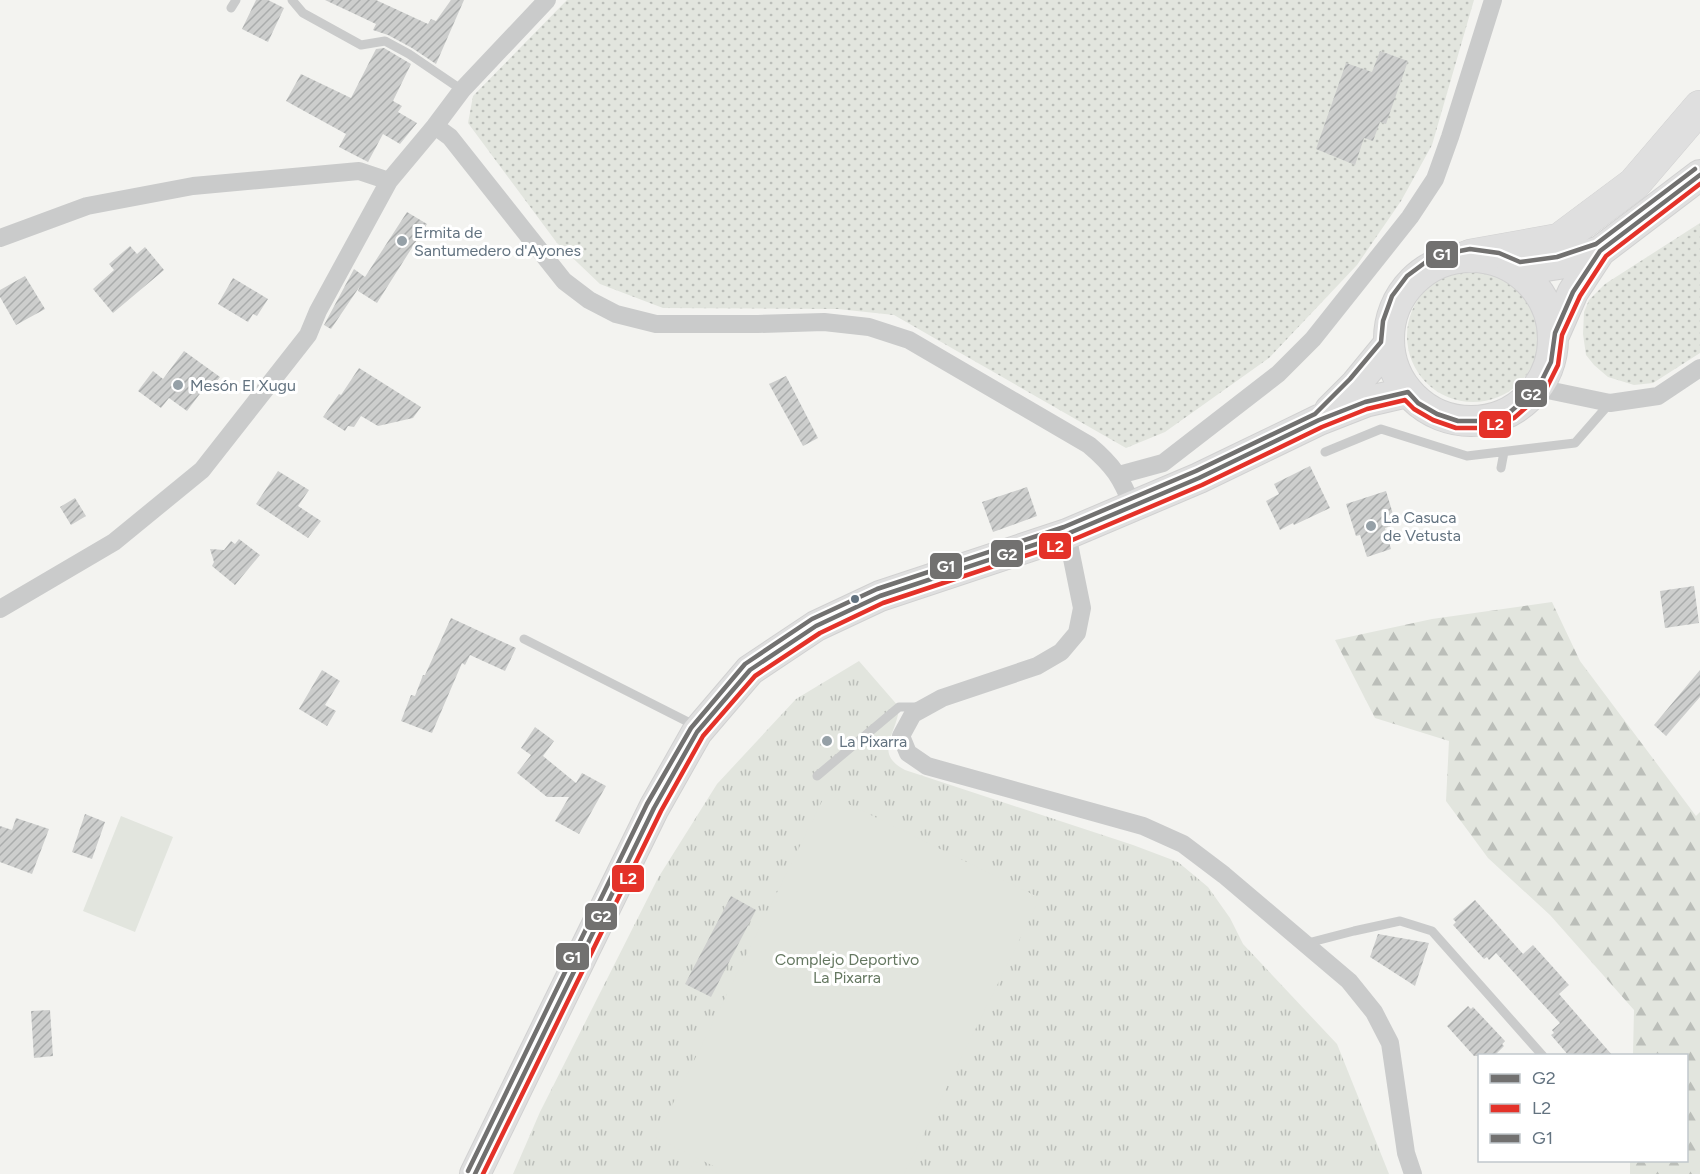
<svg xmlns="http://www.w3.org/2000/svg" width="1700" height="1174" font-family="Figtree,sans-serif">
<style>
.grass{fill:url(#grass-dots)}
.forest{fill:url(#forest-firs)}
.park{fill:url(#park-tufts)}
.garden{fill:#e2e5de}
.building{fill:url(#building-hatch)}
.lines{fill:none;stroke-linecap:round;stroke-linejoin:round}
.trunk-casing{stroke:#d1d1d1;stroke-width:32}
.motorway-casing{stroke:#d1d1d1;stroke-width:34}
.service{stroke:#cacbcb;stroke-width:9}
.minor{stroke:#cacbcb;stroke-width:18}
.trunk{stroke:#dfdfdf;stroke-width:30}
.motorway{stroke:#dfdfdf;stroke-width:33}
.bus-1-casing{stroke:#fff;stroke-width:9}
.bus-2-casing{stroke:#fff;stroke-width:9}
.bus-3-casing{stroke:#fff;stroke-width:9}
.bus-1{stroke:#727170;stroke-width:4.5}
.bus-2{stroke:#e43229;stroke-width:4.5}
.bus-3{stroke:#727170;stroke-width:4.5}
.poi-dot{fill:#95a0a7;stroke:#fff;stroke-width:2}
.bus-dot{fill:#637380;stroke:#fff;stroke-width:2}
.labels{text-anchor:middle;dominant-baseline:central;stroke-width:6;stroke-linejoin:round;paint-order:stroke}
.poi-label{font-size:16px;fill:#637380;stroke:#fff;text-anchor:start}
.park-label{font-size:16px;fill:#657861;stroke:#fff}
.line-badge{stroke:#fff;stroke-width:2}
.badge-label{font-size:16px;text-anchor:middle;font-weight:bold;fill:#fff}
</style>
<defs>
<pattern id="grass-dots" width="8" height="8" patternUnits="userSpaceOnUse" patternTransform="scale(1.5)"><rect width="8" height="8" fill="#e2e5de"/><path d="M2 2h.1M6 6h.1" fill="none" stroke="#bbbeb9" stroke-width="1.8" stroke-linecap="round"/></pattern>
<pattern id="forest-firs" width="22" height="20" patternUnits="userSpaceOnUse" patternTransform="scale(1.5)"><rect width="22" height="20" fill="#e2e5de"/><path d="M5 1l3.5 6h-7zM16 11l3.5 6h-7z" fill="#bbbeb9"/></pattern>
<pattern id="park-tufts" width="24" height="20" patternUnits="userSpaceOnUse" patternTransform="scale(1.5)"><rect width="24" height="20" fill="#e2e5de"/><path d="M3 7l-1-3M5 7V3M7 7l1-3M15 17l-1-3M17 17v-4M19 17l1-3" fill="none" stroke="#bbbeb9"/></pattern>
<pattern id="building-hatch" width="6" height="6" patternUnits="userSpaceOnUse" patternTransform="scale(1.5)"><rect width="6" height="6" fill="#cdcecd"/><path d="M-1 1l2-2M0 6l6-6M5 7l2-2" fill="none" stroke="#aaacac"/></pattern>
</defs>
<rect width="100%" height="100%" fill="#f3f3f0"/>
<path class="grass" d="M 567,0 L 1474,0 L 1432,145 L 1401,201 L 1357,265 L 1269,358 L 1165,432 L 1126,448 L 894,315 L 838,309 L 663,308 L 600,284 L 557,243 L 468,123 L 473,96 Z
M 1700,223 L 1700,353 L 1653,383 L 1634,385 L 1608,377 L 1594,365 L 1586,355 L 1583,334 L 1584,312 L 1589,300 L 1605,284 Z
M1407 336a66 66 0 1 1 132 0a66 66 0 1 1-132 0Z"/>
<path class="forest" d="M 1552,602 L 1580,661 L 1696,816 L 1700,812 L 1700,1174 L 1630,1174 L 1630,1161 L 1686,1160 L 1686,1056 L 1633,1055 L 1634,1010 L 1550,915 L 1488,858 L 1446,801 L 1449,741 L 1375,718 L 1335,640 L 1432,619 Z"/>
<path class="park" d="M 859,661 L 899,707 C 898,733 872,753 905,770 L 1133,845 L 1178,862 L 1208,887 L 1230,918 L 1243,944 L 1337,1044 L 1389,1174 L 513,1174 L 540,1112 L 658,878 L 717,784 L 796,699 Z"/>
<path class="garden" d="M 826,793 L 1040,898 L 904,1174 L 730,1174 L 656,1138 Z
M 121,816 L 173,837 L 135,932 L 83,911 Z
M 694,1161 L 719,1174 L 687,1174 Z"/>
<path class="building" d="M 256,0 L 268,0 L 284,8 L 268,42 L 242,29 Z
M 325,0 L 376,0 L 428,24 L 431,19 L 436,21 L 451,0 L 464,0 L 436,64 L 412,48 L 388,35 L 373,30 L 376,24 Z
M 384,48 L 411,64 L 393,101 L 402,106 L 398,112 L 417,123 L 400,144 L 383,134 L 368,162 L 339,147 L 346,134 L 286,101 L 301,74 L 351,98 L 376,49 Z
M 1380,51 L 1408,61 L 1386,124 L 1380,122 L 1373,141 L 1364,138 L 1355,165 L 1316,149 L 1346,63 L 1372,72 Z
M 407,212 L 427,224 L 377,303 L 358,291 L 360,286 L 331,329 L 324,325 L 354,269 L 365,277 Z
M 130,246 L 137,254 L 145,247 L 164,270 L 113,313 L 93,289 L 114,270 L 109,264 Z
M 25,276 L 45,309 L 16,325 L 0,297 L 0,290 Z
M 233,278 L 268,299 L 257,316 L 253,314 L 248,322 L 218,304 Z
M 184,351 L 220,377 L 207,394 L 202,391 L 187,411 L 169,398 L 161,408 L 138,391 L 153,371 L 163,379 Z
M 359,368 L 421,407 L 413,418 L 378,426 L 361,416 L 354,427 L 348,426 L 345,431 L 323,417 L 339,394 L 341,395 Z
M 786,376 L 818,438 L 803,446 L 769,384 Z
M 1310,466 L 1330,508 L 1294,525 L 1293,523 L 1280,530 L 1266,501 L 1279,494 L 1274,484 Z
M 278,471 L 309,490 L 298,506 L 321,521 L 308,538 L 256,504 Z
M 1027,487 L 1037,516 L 993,532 L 982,502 Z
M 1386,491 L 1396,524 L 1385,528 L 1391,549 L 1367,557 L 1360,535 L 1356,536 L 1346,504 Z
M 75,498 L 86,516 L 71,525 L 60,507 Z
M 239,539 L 260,555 L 235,585 L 212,566 L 214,562 L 210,549 L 224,550 L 231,541 L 235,544 Z
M 1694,586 L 1699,623 L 1665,628 L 1660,591 Z
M 451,618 L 516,648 L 505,671 L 470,655 L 465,665 L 462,663 L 432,733 L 401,721 L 411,695 L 415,696 L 423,675 L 425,675 Z
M 322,670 L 340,681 L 325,705 L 336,711 L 327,726 L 299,709 Z
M 1700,670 L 1700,697 L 1666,736 L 1654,725 Z
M 535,727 L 554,741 L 543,756 L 576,783 L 582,773 L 606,786 L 579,834 L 555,821 L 569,797 L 547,797 L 517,773 L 531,755 L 521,748 Z
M 85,814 L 105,822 L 92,859 L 72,852 Z
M 16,818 L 49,829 L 32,874 L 0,862 L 0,826 L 12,830 Z
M 731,896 L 756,910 L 711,997 L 685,984 Z
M 1475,900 L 1523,954 L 1533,945 L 1569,985 L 1559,994 L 1613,1056 L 1569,1056 L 1551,1035 L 1554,1033 L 1552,1030 L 1560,1023 L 1496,953 L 1489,960 L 1487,957 L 1484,959 L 1453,925 L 1456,922 L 1453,919 Z
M 1378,934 L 1429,943 L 1415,986 L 1370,957 Z
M 1468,1006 L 1471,1009 L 1473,1007 L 1505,1041 L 1502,1044 L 1504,1046 L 1494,1056 L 1474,1056 L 1447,1026 Z
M 50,1010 L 53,1056 L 34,1058 L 31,1011 Z"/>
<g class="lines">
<defs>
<path id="trunk" d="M1389 339a82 82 0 1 1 164 0a82 82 0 1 1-164 0Z
M 1519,270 L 1559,264 L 1600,251 L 1700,175
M 1555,333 L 1573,292 L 1600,251
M 1330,410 L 1356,384 L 1388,345
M 475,1174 L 654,808 L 697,732 L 750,670 L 816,626 L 880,596 L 1067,534 L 1199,478 L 1319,420 L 1365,402 L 1408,392"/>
<path id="motorway" d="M 1470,256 L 1559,240 L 1634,184 L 1700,107"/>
</defs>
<use href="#trunk" class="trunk-casing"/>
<use href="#motorway" class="motorway-casing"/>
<path class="service" d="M 292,0 L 303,13 L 361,45 L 385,41 L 409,54 L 462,90
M 231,8 L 236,0
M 1325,452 L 1381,429 L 1467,456 L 1575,443 L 1610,403
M 1501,468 L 1504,452
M 524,639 L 696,726
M 817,776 L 899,707 L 919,707
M 1304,944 L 1354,931 L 1400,921 L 1432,931 L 1543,1056"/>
<path class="minor" d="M 435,126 L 450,137 L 564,281 L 589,300 L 616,314 L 656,324 L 758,324 L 824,322 L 869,327 L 909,340 L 1089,445 C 1114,466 1121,478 1133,507
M 0,238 L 87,206 L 193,186 L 359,171 L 389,181
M 1538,388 L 1610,403 L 1658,396 L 1700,368
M 1119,475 L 1163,463 L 1278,374 L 1313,339 L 1410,217 L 1435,179 L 1450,137 L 1493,0
M 1067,534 L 1082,608 L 1077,633 L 1061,652 L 1037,666 L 942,698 L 913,714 L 901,736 L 908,753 L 927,766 L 1143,826 L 1183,844 L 1224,875 L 1349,981 L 1374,1012 L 1390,1043 L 1406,1153 L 1413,1174
M 0,609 L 114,542 L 202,470 L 308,335 L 318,311 L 389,181 L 435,126 L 462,90 L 547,0"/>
<use href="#trunk" class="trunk"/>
<use href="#motorway" class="motorway"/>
<defs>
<path id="bus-1" d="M 475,1174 L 654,808 L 697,732 L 750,670 L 816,626 L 880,596 L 1067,534 L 1199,478 L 1319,420 L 1365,402 L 1408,392 L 1418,403 L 1437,414 L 1458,421 L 1482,421 L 1510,412 L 1538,388 L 1551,362 L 1555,333 L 1573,292 L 1600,251 L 1700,175"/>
<path id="bus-2" d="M 483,1174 L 661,811 L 703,736 L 755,676 L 820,633 L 883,603 L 1070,541 L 1202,485 L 1322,427 L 1367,409 L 1405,400 L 1414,409 L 1433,420 L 1456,428 L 1484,428 L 1514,418 L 1545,391 L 1558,365 L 1562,335 L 1580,296 L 1606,256 L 1700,184"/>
<path id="bus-3" d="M 468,1171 L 647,804 L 691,728 L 745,664 L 812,619 L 877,589 L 1064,527 L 1196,471 L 1315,414 L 1350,379 L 1381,342 L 1383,321 L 1392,296 L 1407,276 L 1434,256 L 1470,249 L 1499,253 L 1520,262 L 1557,257 L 1596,244 L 1695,169"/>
</defs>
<use href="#bus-1" class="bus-1-casing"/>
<use href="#bus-2" class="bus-2-casing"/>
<use href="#bus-3" class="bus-3-casing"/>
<use href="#bus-1" class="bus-1"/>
<use href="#bus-2" class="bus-2"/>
<use href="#bus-3" class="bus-3"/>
</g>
<g class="poi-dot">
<circle cx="402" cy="241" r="6"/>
<circle cx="178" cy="385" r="6"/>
<circle cx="1371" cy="526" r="6"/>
<circle cx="827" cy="741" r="6"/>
</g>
<circle class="bus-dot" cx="855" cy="599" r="5"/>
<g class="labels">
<g class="poi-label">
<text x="414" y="232">Ermita de<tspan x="414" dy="18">Santumedero d'Ayones</tspan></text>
<text x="190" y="385">Mesón El Xugu</text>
<text x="1383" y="517">La Casuca<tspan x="1383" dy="18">de Vetusta</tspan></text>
<text x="839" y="741">La Pixarra</text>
</g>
<g class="park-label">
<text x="847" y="959">Complejo Deportivo<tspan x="847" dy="18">La Pixarra</tspan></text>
</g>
</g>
<g class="line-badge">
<rect x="1425" y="240" width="34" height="29" rx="6" fill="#727170"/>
<rect x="1514" y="379" width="34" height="29" rx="6" fill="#727170"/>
<rect x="1478" y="410" width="34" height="29" rx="6" fill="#e43229"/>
<rect x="1038" y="532" width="34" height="28" rx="6" fill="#e43229"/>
<rect x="990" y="539" width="34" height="29" rx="6" fill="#727170"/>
<rect x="929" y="552" width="34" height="28" rx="6" fill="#727170"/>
<rect x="611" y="864" width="34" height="29" rx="6" fill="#e43229"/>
<rect x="584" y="902" width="34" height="29" rx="6" fill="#727170"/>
<rect x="555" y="942" width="35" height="29" rx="6" fill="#727170"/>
</g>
<g class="badge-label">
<text x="1442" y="260">G1</text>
<text x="1531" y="400">G2</text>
<text x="1495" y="430">L2</text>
<text x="1055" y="552">L2</text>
<text x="1007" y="560">G2</text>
<text x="946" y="572">G1</text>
<text x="628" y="884">L2</text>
<text x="601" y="922">G2</text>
<text x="572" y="963">G1</text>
</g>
<rect x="1478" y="1054" width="210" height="108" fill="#ffffff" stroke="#c1c7cc" stroke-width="1.5"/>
<rect x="1490" y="1074" width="30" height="9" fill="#727170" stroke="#c1c7cc" stroke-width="1.5"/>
<text x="1532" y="1084" font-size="18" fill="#637380">G2</text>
<rect x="1490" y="1104" width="30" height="9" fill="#e43229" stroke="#c1c7cc" stroke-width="1.5"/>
<text x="1532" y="1114" font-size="18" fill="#637380">L2</text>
<rect x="1490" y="1134" width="30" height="9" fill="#727170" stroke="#c1c7cc" stroke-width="1.5"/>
<text x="1532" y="1144" font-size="18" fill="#637380">G1</text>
</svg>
